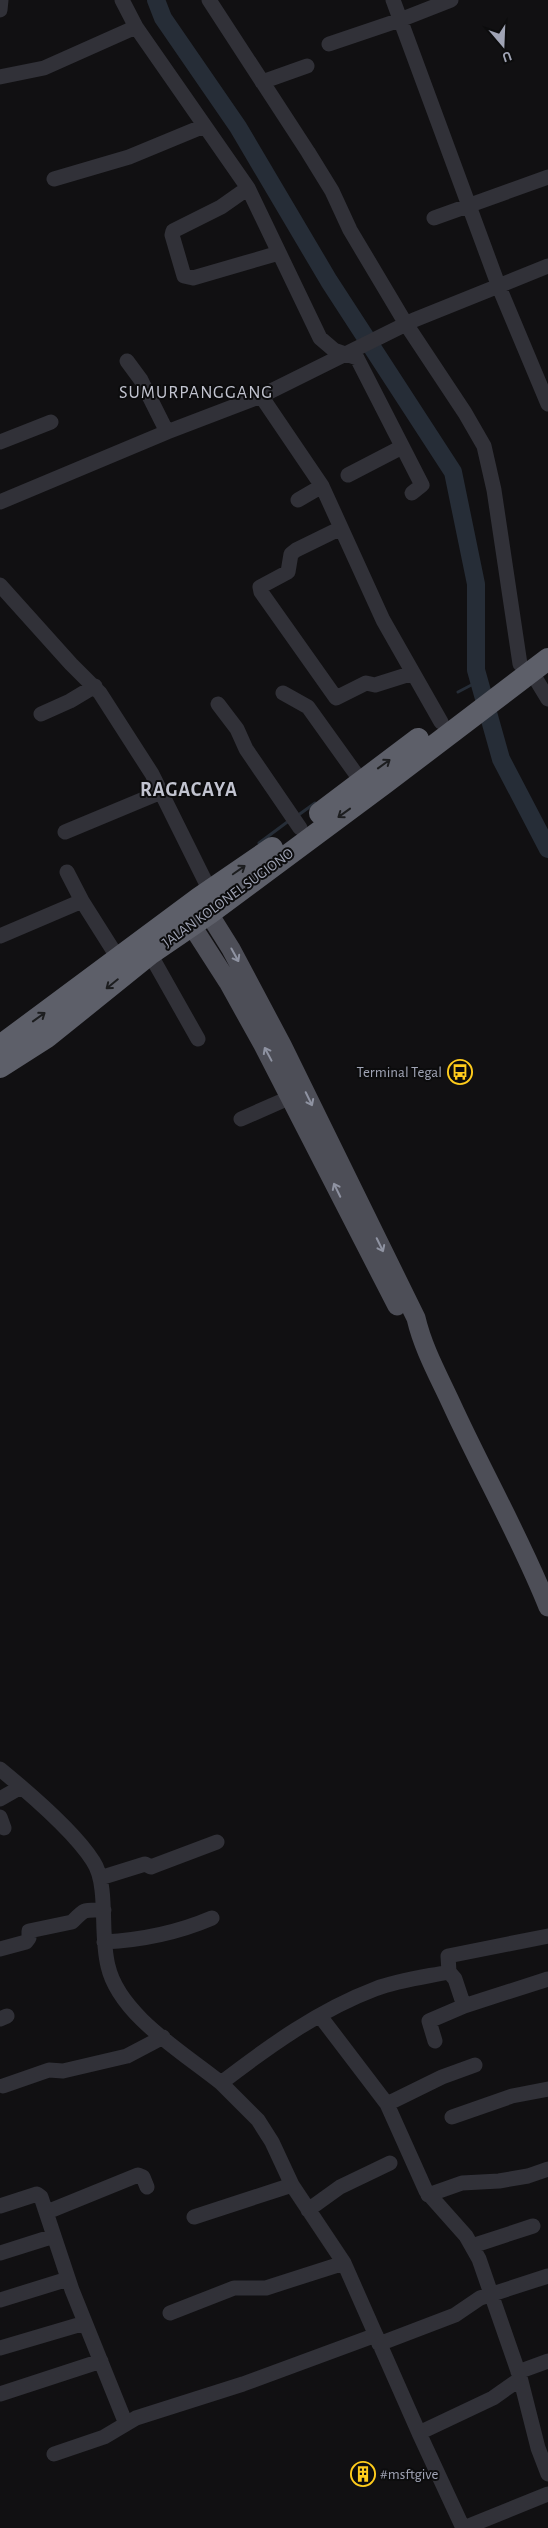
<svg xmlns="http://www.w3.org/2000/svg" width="548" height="2528" font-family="'Alegreya Sans',sans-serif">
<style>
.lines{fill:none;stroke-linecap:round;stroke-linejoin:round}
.stream{stroke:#262d37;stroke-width:3}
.river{stroke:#262d37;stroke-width:18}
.minor{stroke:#313138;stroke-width:15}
.major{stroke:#4d4e57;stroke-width:19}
.highway{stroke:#5d5f69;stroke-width:22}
.oneway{stroke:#1c1d1f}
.oneway2{stroke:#8f93a2}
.labels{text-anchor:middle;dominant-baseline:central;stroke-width:4;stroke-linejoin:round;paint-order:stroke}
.street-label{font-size:15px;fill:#a0a4b5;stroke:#0c0c0d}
.poi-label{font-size:15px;fill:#a0a4b5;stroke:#0c0c0d;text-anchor:end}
.quarter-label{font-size:18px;letter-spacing:1px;fill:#c2c4d0;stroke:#0c0c0d}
.district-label{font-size:20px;font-weight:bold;letter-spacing:1px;fill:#c2c4d0;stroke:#0c0c0d}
</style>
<rect width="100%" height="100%" fill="#111012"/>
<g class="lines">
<path class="stream" d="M 458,692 L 479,681
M 297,816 L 315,803
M 259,843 L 290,820"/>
<path class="river" d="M 156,0 L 163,18 L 238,127 L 329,281 L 453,472 L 476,584 L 476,670 L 501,759 L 548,849"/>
<path class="minor" d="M 122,0 L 136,27 L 248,188 L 320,338 L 334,350 L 357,358 L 358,360 L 422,485 L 412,493
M 209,0 L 308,152 L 332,191 L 350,230 L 406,324 L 465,413 L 484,446 L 494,490 L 520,664
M 393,0 L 499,287 L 548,404
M 0,10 L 1,0
M 329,44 L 400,20 L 451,0
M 0,77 L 44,68 L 136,27
M 262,82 L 307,66
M 54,179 L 129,157 L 204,126
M 248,188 L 221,207 L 173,231 L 172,235 L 184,276 L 193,278 L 279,253
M 434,218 L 548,177
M 127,361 L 141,380 L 167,432
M 261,396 L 322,486 L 383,620 L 441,722
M 0,442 L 51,422
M 348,475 L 402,447
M 298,500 L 322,486
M 0,502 L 167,432 L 261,396 L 414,320 L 548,266
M 341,528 L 296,550 L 291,554 L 288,572 L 260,587 L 261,592 L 336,698 L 366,683 L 375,685 L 413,673
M 0,585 L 71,664 L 100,693 L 152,774 L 214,899
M 531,671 L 548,699
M 283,693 L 308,707 L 361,781
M 218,704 L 237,729 L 246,749 L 300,828
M 41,714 L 70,701 L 95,686
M 65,832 L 161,792
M 67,872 L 82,901
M 0,936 L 82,901 L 118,958
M 150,954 L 198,1039
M 241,1119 L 291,1097
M 0,1769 C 28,1792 74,1831 93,1861 C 99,1870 101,1880 102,1890 C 105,1915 102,1942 108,1966 C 119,2015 184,2053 221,2083 C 268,2047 319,2010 375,1989 C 398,1980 424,1977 449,1972 L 455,1979 L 464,2006 L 548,1979
M 0,1799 L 21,1787
M 0,1817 L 4,1828
M 100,1878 L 145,1864 L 151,1867 L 156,1865 L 217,1842
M 104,1942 C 143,1940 177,1933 212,1918
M 0,1949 L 26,1942 L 29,1938 L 29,1931 L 72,1922 C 86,1908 83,1910 104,1910
M 449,1972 L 448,1956 L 548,1936
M 320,2016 L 387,2104 L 426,2191 L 466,2236 L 479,2259 L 520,2377 L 538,2448 L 548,2474
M 0,2019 L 7,2016
M 435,2041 L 429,2021 L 464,2006
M 221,2083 L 258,2120 L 272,2142 L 292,2185 L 344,2263 L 419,2433 L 493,2398 L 520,2379
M 3,2086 L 49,2070 L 63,2071 L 127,2056 L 163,2037
M 387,2104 L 442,2077 L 475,2065
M 452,2117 L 512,2096 L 548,2089
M 428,2195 L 462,2183 L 499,2181 L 528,2176 L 548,2169
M 0,2206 L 37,2194 L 41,2197 L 72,2290 L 126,2424
M 308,2210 L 340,2187 L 390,2163
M 47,2212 L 138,2175 L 143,2177 L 147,2187
M 194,2217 L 292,2185
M 472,2246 L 533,2226
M 0,2253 L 54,2236
M 0,2300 L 68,2279
M 170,2313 L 234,2288 L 266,2288 L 344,2263
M 379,2344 L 455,2315 L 480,2298 L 548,2276
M 0,2348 L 85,2323
M 518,2372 L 548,2361
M 0,2394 L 101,2361
M 419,2433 L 463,2528
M 54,2454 L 104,2437 L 136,2418 L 243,2384 L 376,2335
M 464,2528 L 548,2494"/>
<path class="major" d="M 201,901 L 231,949 L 282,1045 L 416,1318 C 423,1348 438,1375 451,1403 C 482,1471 520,1537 548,1607
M 185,915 L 228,982 L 263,1045 L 397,1306"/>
<path class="highway" d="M 320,813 L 418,739
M 0,1046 L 199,898 L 272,848
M 0,1067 L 47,1037 L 150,954 L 210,913 L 385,783 L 548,659"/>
</g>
<defs><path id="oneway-shaft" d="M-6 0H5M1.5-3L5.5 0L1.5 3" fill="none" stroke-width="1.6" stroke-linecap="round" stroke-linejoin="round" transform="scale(1.25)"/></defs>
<g class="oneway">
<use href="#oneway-shaft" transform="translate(384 764) rotate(-36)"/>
<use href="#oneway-shaft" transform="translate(344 813) rotate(144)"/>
<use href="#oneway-shaft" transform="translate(239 870) rotate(-35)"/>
<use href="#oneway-shaft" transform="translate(112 984) rotate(141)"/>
<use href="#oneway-shaft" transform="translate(39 1017) rotate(-36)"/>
</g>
<g class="oneway2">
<use href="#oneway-shaft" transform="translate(235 955) rotate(61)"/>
<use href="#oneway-shaft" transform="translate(268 1054) rotate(-118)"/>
<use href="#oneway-shaft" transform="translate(309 1099) rotate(64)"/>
<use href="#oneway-shaft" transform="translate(337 1190) rotate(-116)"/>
<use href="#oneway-shaft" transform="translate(380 1245) rotate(64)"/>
</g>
<defs>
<symbol id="bus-ring" viewBox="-11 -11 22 22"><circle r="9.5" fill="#0c0c0d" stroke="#ffcc1c" stroke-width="1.5"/><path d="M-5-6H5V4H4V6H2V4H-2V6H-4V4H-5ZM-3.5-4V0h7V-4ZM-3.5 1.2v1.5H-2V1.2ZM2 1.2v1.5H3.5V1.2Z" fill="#ffcc1c"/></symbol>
<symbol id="building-ring" viewBox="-11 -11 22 22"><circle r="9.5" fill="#0c0c0d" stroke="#ffcc1c" stroke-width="1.5"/><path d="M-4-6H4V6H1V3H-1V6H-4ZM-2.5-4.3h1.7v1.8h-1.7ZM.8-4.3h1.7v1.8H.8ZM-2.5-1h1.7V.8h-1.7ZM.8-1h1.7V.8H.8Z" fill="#ffcc1c"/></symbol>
</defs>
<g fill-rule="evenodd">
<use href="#bus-ring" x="446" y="1058" width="28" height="28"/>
<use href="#building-ring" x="349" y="2460" width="28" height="28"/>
</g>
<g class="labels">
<g class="street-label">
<text transform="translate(228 898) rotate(-36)">JALAN KOLONEL SUGIONO</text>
</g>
<g class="poi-label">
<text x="442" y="1072">Terminal Tegal</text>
<text x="380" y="2474" text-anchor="start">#msftgive</text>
</g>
<g class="quarter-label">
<text x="196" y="393">SUMURPANGGANG</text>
</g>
<g class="district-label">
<text x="189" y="790">RAGACAYA</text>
</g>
</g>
<g transform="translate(503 45) rotate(161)" stroke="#0c0c0d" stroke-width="4" paint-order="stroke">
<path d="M0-4L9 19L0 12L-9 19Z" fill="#a0a4b5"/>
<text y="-8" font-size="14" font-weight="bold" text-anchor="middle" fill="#a0a4b5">U</text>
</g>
</svg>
